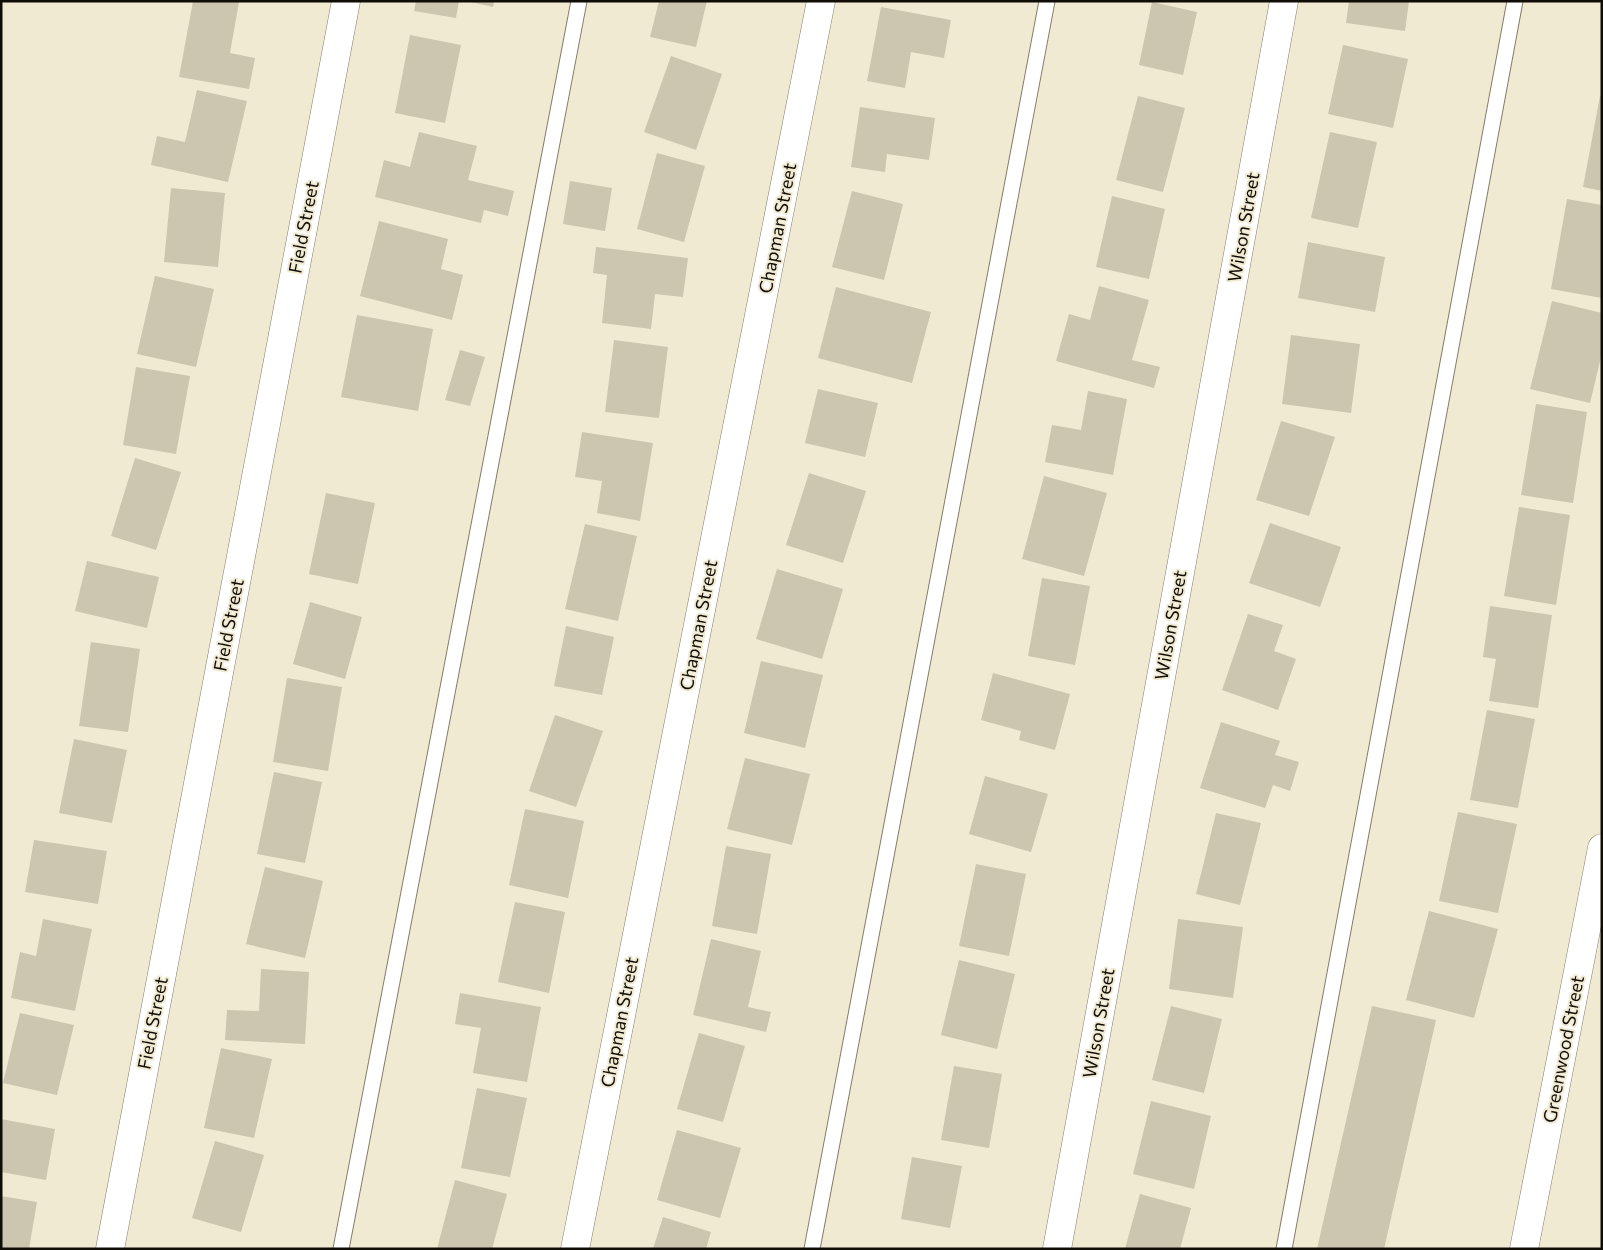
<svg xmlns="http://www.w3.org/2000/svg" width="1603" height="1250" font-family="Commissioner,sans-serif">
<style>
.building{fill:#ccc5af}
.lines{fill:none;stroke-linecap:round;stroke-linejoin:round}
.service-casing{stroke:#837c68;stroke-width:17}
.minor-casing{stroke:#837c68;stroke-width:29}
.service{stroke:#fff;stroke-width:15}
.minor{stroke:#fff;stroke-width:28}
.labels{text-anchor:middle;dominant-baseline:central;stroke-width:4;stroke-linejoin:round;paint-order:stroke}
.street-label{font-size:18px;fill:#100d06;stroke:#f1ead3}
</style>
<rect width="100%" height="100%" fill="#f1ead3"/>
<path class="building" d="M 193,1 L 239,2 L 230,53 L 255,58 L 249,89 L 179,77 Z
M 416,1 L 459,1 L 456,18 L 414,11 Z
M 466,1 L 494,1 L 493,7 Z
M 659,1 L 707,1 L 696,47 L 650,37 Z
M 1349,1 L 1409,1 L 1405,31 L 1346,23 Z
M 1152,2 L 1197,12 L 1183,75 L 1139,65 Z
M 881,7 L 951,20 L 944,58 L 911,52 L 905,88 L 867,81 Z
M 410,35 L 461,45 L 445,123 L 395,113 Z
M 1343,45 L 1408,59 L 1393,128 L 1328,114 Z
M 671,56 L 722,74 L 696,150 L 644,132 Z
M 197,90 L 247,101 L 228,182 L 151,165 L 157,136 L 185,142 Z
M 1138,96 L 1185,108 L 1163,192 L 1116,180 Z
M 1600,96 L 1602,96 L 1602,191 L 1583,187 Z
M 860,107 L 935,118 L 929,160 L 887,154 L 885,172 L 851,167 Z
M 419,132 L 477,146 L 468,180 L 514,191 L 508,216 L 484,210 L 481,223 L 375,197 L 384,160 L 410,167 Z
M 1330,132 L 1377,142 L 1358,228 L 1311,218 Z
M 657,153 L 705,166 L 684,242 L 637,229 Z
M 570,181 L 612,188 L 605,231 L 563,224 Z
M 171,188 L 225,193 L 218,267 L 164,262 Z
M 852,191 L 903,204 L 884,280 L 832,267 Z
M 1112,196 L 1165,209 L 1149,279 L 1096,267 Z
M 1567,199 L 1602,205 L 1602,298 L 1551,289 Z
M 379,221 L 448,239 L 441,269 L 463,275 L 452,320 L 360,296 Z
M 1308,242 L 1385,257 L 1375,312 L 1298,298 Z
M 596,247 L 688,258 L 683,297 L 655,294 L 651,329 L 602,323 L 607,275 L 593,273 Z
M 155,276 L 214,289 L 196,367 L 137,354 Z
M 1099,286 L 1149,300 L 1132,360 L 1160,367 L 1154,388 L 1056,361 L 1069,314 L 1090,320 Z
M 836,287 L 931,312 L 912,383 L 818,358 Z
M 1552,301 L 1602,313 L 1602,353 L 1590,403 L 1530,389 Z
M 357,315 L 433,329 L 418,411 L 341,397 Z
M 1291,335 L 1360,344 L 1351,413 L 1282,404 Z
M 614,340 L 668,347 L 659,418 L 605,412 Z
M 460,350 L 485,357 L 470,406 L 445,400 Z
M 136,367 L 190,376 L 176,454 L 123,445 Z
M 818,389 L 878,403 L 865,457 L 805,443 Z
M 1088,391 L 1127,399 L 1113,475 L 1045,462 L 1052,425 L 1081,430 Z
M 1536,404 L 1587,412 L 1573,503 L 1521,495 Z
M 1281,421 L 1335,437 L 1309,516 L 1256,500 Z
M 582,432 L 653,443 L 640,521 L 597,513 L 602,481 L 575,477 Z
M 135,458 L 181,472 L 156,550 L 111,536 Z
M 809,473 L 866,491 L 843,563 L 786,545 Z
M 1044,476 L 1107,493 L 1084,576 L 1022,559 Z
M 326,493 L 375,503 L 358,584 L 309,574 Z
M 1519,507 L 1570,515 L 1556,605 L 1504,596 Z
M 1270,523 L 1341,547 L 1320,607 L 1249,583 Z
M 585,524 L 637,536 L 618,621 L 565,609 Z
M 87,561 L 159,577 L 147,628 L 75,611 Z
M 777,569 L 843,589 L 822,659 L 756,639 Z
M 1042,578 L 1090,586 L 1075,665 L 1028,656 Z
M 310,602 L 362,617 L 345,679 L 293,664 Z
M 1490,606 L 1552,615 L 1538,708 L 1489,701 L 1496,659 L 1483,657 Z
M 1248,614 L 1283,625 L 1274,651 L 1296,659 L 1278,710 L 1222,690 Z
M 566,626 L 614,637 L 602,695 L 554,686 Z
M 91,642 L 140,649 L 128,732 L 79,726 Z
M 761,661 L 823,675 L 805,748 L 744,733 Z
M 993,673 L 1070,694 L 1055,750 L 1019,740 L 1021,731 L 981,720 Z
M 287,678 L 342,687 L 328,771 L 273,762 Z
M 1487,710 L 1535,719 L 1518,808 L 1470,800 Z
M 555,715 L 603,731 L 576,807 L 529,791 Z
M 1221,722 L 1280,741 L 1275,755 L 1299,762 L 1290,791 L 1273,785 L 1265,808 L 1200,788 Z
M 74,739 L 127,750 L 112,823 L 59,813 Z
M 745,758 L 810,774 L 792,845 L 727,829 Z
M 274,772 L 322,782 L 305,863 L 257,854 Z
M 985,776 L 1048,794 L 1031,852 L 969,834 Z
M 525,809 L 584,821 L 568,898 L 509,885 Z
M 1458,812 L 1517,824 L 1498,913 L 1439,901 Z
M 1216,813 L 1261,823 L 1240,905 L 1196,894 Z
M 34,840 L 107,851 L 98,904 L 25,892 Z
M 726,846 L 771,854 L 757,934 L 712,926 Z
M 976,864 L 1026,874 L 1009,956 L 959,946 Z
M 265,867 L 323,881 L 305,958 L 246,944 Z
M 515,902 L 565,912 L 549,993 L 498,982 Z
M 1429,911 L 1498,929 L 1474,1018 L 1406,1000 Z
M 43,919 L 92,929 L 75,1011 L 11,998 L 20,952 L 36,956 Z
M 1178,919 L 1243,927 L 1233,998 L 1169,989 Z
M 711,939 L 761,951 L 748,1007 L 771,1012 L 766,1032 L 693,1015 Z
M 959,960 L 1015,974 L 997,1049 L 941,1035 Z
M 261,969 L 309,972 L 305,1044 L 225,1040 L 227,1010 L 259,1011 Z
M 460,993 L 541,1007 L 527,1082 L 473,1073 L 481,1028 L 455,1024 Z
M 1171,1006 L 1222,1019 L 1204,1093 L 1152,1080 Z
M 1372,1006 L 1436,1020 L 1384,1249 L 1317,1249 Z
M 20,1013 L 74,1025 L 57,1095 L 3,1083 Z
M 699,1033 L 745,1046 L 723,1122 L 677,1109 Z
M 221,1048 L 272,1059 L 254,1138 L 204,1128 Z
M 954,1066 L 1002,1074 L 989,1148 L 941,1140 Z
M 477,1088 L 527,1098 L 510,1177 L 461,1168 Z
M 1151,1101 L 1211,1116 L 1194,1189 L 1133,1174 Z
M 1,1119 L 55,1129 L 46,1180 L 1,1172 Z
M 677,1130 L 741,1148 L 720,1218 L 657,1200 Z
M 215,1141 L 264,1155 L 241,1232 L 192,1218 Z
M 912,1157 L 962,1166 L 950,1228 L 901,1219 Z
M 455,1180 L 507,1194 L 492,1249 L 437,1249 Z
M 1140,1194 L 1191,1208 L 1180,1249 L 1125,1249 Z
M 1,1196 L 37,1202 L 29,1249 L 1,1249 Z
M 663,1217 L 711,1232 L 706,1249 L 653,1249 Z"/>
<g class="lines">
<defs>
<path id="service" d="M 341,1249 L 579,1
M 812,1249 L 1047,1
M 1284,1249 L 1515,1"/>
<path id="minor" d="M 110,1249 L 346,1
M 575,1249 L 821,1
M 1057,1249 L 1284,1
M 1524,1249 L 1602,848"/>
</defs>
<use href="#service" class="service-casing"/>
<use href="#minor" class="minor-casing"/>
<use href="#service" class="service"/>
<use href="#minor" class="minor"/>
</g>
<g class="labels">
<g class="street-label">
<text transform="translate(303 227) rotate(-79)">Field Street</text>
<text transform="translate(1243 227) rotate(-80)">Wilson Street</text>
<text transform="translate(777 228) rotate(-79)">Chapman Street</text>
<text transform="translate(228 625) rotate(-79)">Field Street</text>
<text transform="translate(698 625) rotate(-79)">Chapman Street</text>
<text transform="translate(1170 625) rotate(-80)">Wilson Street</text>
<text transform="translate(619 1022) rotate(-79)">Chapman Street</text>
<text transform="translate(152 1023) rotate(-79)">Field Street</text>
<text transform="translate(1098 1023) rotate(-80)">Wilson Street</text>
<text transform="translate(1563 1049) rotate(-79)">Greenwood Street</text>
</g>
</g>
<rect width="1603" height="1250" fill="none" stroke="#100d06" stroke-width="5"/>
</svg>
